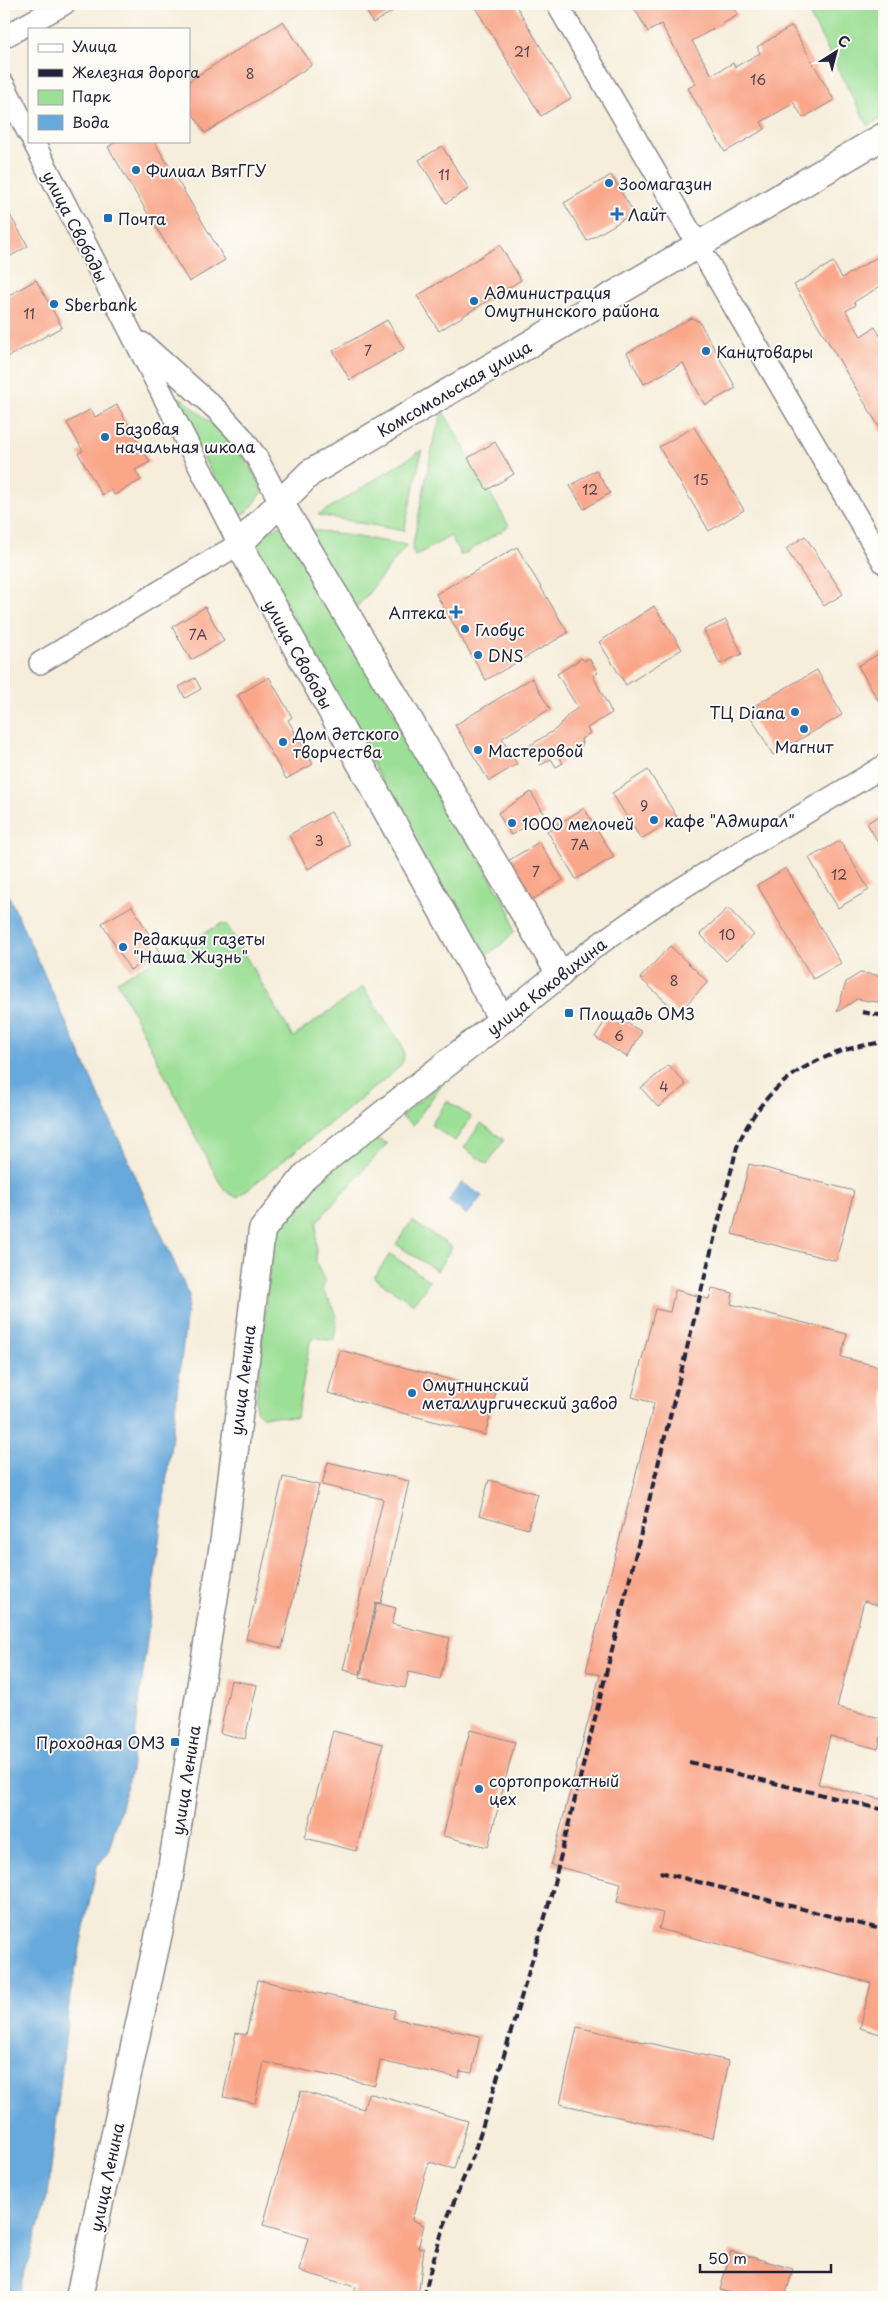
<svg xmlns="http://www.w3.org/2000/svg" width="888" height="2301" font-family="'Playpen Sans',sans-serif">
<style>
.green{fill:#9cdf96;stroke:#5f8068}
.water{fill:#68a9dc;stroke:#45668c}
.building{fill:#f9a689}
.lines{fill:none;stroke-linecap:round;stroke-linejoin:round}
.minor-casing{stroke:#8c888a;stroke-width:24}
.major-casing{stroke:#8c888a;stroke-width:29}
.minor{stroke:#fff;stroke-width:21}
.major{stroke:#fff;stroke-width:26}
.rail{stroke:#22223b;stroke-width:4;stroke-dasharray:8 4;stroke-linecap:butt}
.poi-dot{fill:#1f6fb2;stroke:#fdfcf7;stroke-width:2}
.labels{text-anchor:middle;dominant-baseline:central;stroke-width:4;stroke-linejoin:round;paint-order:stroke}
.number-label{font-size:14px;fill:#58434e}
.poi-label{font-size:16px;fill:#22223b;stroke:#fdfcf7;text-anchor:start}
.street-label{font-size:16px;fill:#22223b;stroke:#fdfcf7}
</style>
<rect width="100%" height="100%" fill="#fdfcf7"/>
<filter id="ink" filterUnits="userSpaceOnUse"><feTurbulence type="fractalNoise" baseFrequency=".02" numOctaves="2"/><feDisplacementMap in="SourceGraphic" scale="10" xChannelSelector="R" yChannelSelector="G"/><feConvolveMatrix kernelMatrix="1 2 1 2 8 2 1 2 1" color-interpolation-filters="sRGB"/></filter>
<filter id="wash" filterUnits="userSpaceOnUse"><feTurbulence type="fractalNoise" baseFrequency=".0096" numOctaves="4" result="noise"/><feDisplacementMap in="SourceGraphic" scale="20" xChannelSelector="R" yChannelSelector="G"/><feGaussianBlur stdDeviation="1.12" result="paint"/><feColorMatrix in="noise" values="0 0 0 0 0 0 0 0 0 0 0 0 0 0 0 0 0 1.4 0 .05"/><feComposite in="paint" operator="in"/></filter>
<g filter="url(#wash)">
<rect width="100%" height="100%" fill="#f6edda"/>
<path class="green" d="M 809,4 L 884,4 L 884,117 L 868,126 L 805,6 Z
M 180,398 L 185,400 C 214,427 248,453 262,491 C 255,503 248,517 233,515 L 175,403 Z
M 443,411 L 509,526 L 461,556 L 451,536 L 415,556 L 412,549 L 434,439 Z
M 422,450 L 404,531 L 318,515 Z
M 277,527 L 285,527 L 510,911 L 514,932 L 502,944 L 483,958 L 477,956 L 252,542 Z
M 302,528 L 407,545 L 353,612 Z
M 221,924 L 227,925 L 293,1037 L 363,987 L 402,1045 C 407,1061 402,1065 390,1075 L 238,1197 C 225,1195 219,1181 213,1170 L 117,981 Z
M 444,1081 L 413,1125 L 401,1116 Z
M 447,1101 L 471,1117 L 455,1141 L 431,1125 Z
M 481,1123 L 504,1140 L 487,1164 L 464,1148 Z
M 374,1137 L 387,1144 L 317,1222 L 316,1263 L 325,1282 L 322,1290 C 337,1310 340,1317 333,1341 L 314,1337 L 310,1342 L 297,1417 L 262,1416 L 256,1410 L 256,1400 L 271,1254 L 278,1228 L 297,1196 Z
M 412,1221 L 452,1247 L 437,1271 L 396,1244 Z
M 390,1254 L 430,1281 L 414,1304 L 374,1278 Z"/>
<path class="water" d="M 4,885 L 189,1295 L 131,1771 L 108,1853 L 97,1866 L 70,1995 L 48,2195 L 17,2297 L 4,2297 Z
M 462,1182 L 482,1196 L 467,1215 L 448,1201 Z"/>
<g id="blocks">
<path class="building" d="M 362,4 L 405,4 L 373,23 Z
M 473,4 L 515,4 L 571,98 L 541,116 Z
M 632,4 L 732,4 L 738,15 L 692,41 L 712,75 L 733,63 L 735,67 L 760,53 L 757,47 L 792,26 L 834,100 L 803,118 L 794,103 L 761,122 L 765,129 L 725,152 L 688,88 L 696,84 L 661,24 L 648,32 Z
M 283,21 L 312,65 L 205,133 L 189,108 L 189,81 Z
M 117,141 L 154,141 L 225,260 L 189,282 L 108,147 Z
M 442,146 L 469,189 L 446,203 L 419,160 Z
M 611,175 L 634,213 L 587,241 L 564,203 Z
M 4,205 L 28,246 L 4,260 Z
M 500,245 L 521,280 L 439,331 L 417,296 Z
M 884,253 L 884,284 L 854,302 L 856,305 L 846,311 L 861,336 L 875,327 L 884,342 L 884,435 L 794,285 L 833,262 L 842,278 Z
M 36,280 L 62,327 L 4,359 L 4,298 Z
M 691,318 L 699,321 L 736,388 L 705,405 L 683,363 L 644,384 L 627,353 Z
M 387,320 L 404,349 L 350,380 L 333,351 Z
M 117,405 L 150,462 L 135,470 L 141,480 L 114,495 L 111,490 L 102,495 L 78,453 L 83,451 L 67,423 L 91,409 L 95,417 Z
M 694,427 L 744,510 L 709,531 L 659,447 Z
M 495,442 L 514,474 L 487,490 L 468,458 Z
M 596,470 L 610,493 L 584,509 L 570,486 Z
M 805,536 L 843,594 L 824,606 L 786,549 Z
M 517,547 L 568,633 L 486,680 L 436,594 Z
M 654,606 L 682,649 L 626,685 L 599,642 Z
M 205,607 L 224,641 L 191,660 L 172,627 Z
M 726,620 L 742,654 L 720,664 L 704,630 Z
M 882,652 L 884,655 L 884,696 L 878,700 L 858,666 Z
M 582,658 L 584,661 L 589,658 L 598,673 L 593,676 L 612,713 L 587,728 L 590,733 L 581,739 L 582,746 L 570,751 L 568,748 L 558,755 L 563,763 L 556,767 L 551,759 L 541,765 L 529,746 L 556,729 L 569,714 L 578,708 L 557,674 Z
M 817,670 L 842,715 L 773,755 L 747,710 Z
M 269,677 L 292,717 L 288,720 L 313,764 L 286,779 L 238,695 Z
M 195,678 L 201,689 L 185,698 L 179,687 Z
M 532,678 L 550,709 L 502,738 L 517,764 L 489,781 L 455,725 Z
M 648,770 L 677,817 L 641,839 L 612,793 Z
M 531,792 L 545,815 L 511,835 L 498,813 Z
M 584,808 L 614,857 L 576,879 L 547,831 Z
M 331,812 L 350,845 L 308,869 L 289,835 Z
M 884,813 L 884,853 L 867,823 Z
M 840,841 L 869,890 L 838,908 L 809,858 Z
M 539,842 L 563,880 L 532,900 L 508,861 Z
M 786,868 L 841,963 L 813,979 L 757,885 Z
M 132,906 L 160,953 L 130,970 L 102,923 Z
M 728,908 L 754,935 L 726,961 L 700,934 Z
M 670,946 L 708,982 L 678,1013 L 640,978 Z
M 860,973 L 884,976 L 884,1003 L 857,999 L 837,1012 L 846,982 Z
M 610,1013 L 642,1032 L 627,1057 L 595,1037 Z
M 669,1065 L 686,1085 L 658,1107 L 641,1088 Z
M 749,1164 L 854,1191 L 836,1261 L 732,1234 Z
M 712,1288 L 733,1293 L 731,1304 L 847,1334 L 841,1357 L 884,1368 L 884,1527 L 880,1544 L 884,1545 L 884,1607 L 864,1601 L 837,1707 L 884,1719 L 884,1724 L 878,1749 L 830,1736 L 818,1784 L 884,1800 L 884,2035 L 860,2028 L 871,1983 L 659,1929 L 663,1913 L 617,1902 L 621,1883 L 551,1865 L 600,1675 L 586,1671 L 654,1403 L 632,1397 L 655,1309 L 670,1312 L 675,1290 L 709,1299 Z
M 340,1350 L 496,1392 L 485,1435 L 328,1393 Z
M 328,1462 L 409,1481 L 381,1603 L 376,1602 L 360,1674 L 343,1670 L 383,1499 L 322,1485 Z
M 283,1477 L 319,1485 L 282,1648 L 246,1639 Z
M 489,1480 L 538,1494 L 528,1529 L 479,1515 Z
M 377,1603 L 396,1608 L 392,1624 L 450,1638 L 440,1679 L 409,1672 L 405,1688 L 360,1678 Z
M 231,1680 L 257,1685 L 245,1739 L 220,1733 Z
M 470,1730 L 515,1742 L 488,1847 L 443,1836 Z
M 333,1731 L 383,1744 L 356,1851 L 305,1838 Z
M 258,1980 L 395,2010 L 393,2018 L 480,2036 L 472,2073 L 460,2071 L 459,2078 L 380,2061 L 375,2085 L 264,2062 L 255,2103 L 223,2097 L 236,2033 L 246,2035 Z
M 577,2027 L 729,2061 L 713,2138 L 560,2104 Z
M 301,2091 L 364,2109 L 368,2093 L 468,2121 L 454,2169 L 429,2162 L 412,2220 L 424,2225 L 418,2248 L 424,2248 L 418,2297 L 353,2297 L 356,2287 L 299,2271 L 308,2238 L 263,2225 Z
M 731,2251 L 793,2269 L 785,2297 L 744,2297 L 720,2290 Z"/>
</g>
</g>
<g filter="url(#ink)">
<use href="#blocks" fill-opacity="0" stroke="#8c888a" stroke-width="1"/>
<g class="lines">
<defs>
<path id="minor" d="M 557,4 L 884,563
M 4,37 L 64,4
M 4,85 L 29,134
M 33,141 L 239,544 L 40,663
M 142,343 L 218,411 L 242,437 L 257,458 L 280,502
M 560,974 C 659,895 776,832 884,766"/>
<path id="major" d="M 502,1020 L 239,544 L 310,473 L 884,136
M 79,2297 L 166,1901 L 224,1538 L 262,1230 L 306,1175 L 560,974 L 280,502"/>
</defs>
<use href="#minor" class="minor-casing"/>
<use href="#major" class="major-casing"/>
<use href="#minor" class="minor"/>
<use href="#major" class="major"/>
<path class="rail" d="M 862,1012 L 884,1016
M 689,1762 L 884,1810
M 660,1872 L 884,1930
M 884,2015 L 884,2016
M 424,2297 L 432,2264 L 444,2226 L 474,2153 L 488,2109 L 548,1907 L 737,1147 C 764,1082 816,1051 884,1042"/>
</g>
</g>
<g class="poi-dot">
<circle cx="136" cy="170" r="5"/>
<circle cx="609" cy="183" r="5"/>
<path d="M614.5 206.5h5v5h5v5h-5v5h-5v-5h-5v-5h5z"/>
<rect x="103" y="213" width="10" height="10" rx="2.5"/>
<circle cx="474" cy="301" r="5"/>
<circle cx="54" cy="304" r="5"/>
<circle cx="706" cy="351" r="5"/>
<circle cx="105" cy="437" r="5"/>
<path d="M453.5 604.5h5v5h5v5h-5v5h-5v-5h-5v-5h5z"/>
<circle cx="465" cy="629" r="5"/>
<circle cx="478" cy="655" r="5"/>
<circle cx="795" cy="712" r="5"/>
<circle cx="804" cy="729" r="5"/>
<circle cx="283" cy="742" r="5"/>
<circle cx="478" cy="750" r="5"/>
<circle cx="654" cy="820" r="5"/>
<circle cx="512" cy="823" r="5"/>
<circle cx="123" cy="947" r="5"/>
<rect x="564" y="1008" width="10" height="10" rx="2.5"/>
<circle cx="412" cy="1393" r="5"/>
<rect x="170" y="1737" width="10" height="10" rx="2.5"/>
<circle cx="479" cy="1789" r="5"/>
</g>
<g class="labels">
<g class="number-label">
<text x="522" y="51">21</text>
<text x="250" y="73">8</text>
<text x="758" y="79">16</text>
<text x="444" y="174">11</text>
<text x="29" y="313">11</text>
<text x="368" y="350">7</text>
<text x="701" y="479">15</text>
<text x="590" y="489">12</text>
<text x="198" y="634">7А</text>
<text x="644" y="805">9</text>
<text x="319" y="840">3</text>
<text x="580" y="844">7А</text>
<text x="536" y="871">7</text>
<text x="839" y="874">12</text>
<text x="727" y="934">10</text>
<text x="674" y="980">8</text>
<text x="619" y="1035">6</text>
<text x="664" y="1086">4</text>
</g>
<g class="poi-label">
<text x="146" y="170">Филиал ВятГГУ</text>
<text x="619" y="183">Зоомагазин</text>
<text x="628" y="214">Лайт</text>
<text x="118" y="218">Почта</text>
<text x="484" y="292">Администрация<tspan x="484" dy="18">Омутнинского района</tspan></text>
<text x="64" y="304">Sberbank</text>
<text x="716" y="351">Канцтовары</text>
<text x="115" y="428">Базовая<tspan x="115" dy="18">начальная школа</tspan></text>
<text x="446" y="612" text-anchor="end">Аптека</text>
<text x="475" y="629">Глобус</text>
<text x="488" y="655">DNS</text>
<text x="785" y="712" text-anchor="end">ТЦ Diana</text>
<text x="293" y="733">Дом детского<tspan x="293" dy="18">творчества</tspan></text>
<text x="804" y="746" text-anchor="middle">Магнит</text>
<text x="488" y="750">Мастеровой</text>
<text x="664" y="820">кафе "Адмирал"</text>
<text x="522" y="823">1000 мелочей</text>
<text x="133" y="938">Редакция газеты<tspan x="133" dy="18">"Наша Жизнь"</tspan></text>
<text x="579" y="1013">Площадь ОМЗ</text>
<text x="422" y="1384">Омутнинский<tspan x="422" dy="18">металлургический завод</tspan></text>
<text x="165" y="1742" text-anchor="end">Проходная ОМЗ</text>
<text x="489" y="1780">сортопрокатный<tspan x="489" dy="18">цех</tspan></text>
</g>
<g class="street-label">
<text transform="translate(76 226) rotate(63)">улица Свободы</text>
<text transform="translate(454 388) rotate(-30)">Комсомольская улица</text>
<text transform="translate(299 654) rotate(61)">улица Свободы</text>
<text transform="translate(546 986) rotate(-38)">улица Коковихина</text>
<text transform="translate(242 1380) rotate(-83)">улица Ленина</text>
<text transform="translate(185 1780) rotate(-81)">улица Ленина</text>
<text transform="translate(106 2177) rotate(-78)">улица Ленина</text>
</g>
</g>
<rect width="888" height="2301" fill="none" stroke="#fdfcf7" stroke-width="20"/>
<rect x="28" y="28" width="162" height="115" fill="#fdfcf7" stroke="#a5a5ac"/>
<rect x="38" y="44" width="25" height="8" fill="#ffffff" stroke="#a5a5ac"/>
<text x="72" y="52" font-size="15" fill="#22223b">Улица</text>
<rect x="38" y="69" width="25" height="8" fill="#22223b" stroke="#a5a5ac"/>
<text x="72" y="78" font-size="15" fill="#22223b">Железная дорога</text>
<rect x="38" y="90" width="25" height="15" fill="#9cdf96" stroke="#a5a5ac"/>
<text x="72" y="102" font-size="15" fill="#22223b">Парк</text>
<rect x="38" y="115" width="25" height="15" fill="#68a9dc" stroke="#a5a5ac"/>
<text x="72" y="128" font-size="15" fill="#22223b">Вода</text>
<g transform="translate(836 52) rotate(36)" stroke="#fdfcf7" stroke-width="4" paint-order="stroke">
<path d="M0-4L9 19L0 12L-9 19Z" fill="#22223b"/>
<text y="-8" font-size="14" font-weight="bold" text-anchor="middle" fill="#22223b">С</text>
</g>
<path d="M700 2264v8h131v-8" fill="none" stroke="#22223b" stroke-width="2.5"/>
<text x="708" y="2264" font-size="15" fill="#22223b" stroke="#fdfcf7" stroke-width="4" paint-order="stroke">50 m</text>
</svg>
